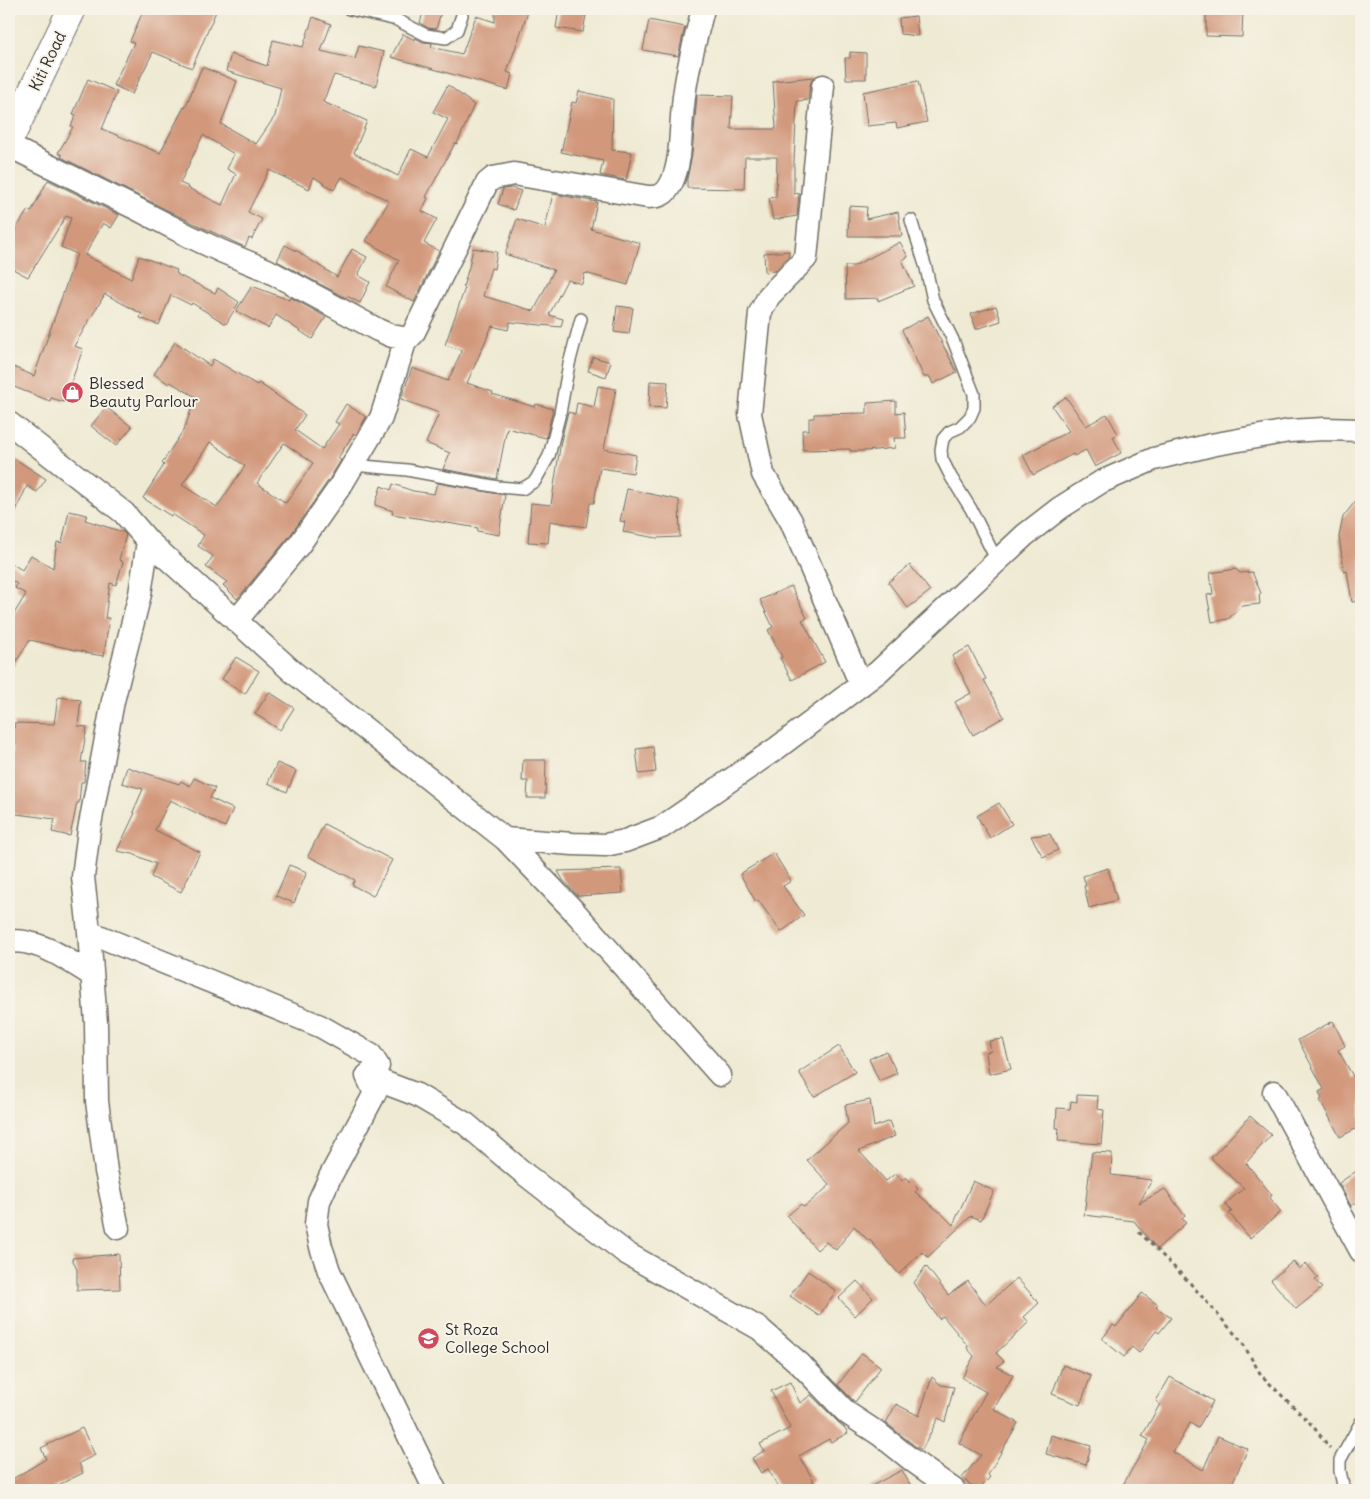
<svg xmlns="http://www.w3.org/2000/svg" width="1370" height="1499" font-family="Delius,sans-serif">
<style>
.building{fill:#d2987c;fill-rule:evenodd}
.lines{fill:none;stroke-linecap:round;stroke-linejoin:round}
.service-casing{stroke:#706e66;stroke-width:14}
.minor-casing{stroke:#706e66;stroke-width:25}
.tertiary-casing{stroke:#706e66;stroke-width:30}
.path{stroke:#706e66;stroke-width:3;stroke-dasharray:4 4;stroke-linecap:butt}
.service{stroke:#fff;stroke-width:11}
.minor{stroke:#fff;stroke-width:22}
.tertiary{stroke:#fff;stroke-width:28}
.labels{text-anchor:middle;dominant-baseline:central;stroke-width:4;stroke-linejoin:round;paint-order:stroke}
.street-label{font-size:16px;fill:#2b2b2b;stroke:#f7f3e8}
.poi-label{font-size:16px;fill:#2b2b2b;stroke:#f7f3e8;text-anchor:start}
</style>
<rect width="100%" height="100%" fill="#f7f3e8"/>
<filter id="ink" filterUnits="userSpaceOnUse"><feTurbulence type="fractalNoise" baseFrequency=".02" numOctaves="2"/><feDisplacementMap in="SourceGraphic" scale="10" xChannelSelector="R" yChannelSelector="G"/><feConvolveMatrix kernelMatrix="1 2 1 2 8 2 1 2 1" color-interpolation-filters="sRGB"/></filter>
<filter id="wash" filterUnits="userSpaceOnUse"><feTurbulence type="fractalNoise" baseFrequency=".0096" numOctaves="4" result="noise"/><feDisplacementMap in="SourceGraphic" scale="20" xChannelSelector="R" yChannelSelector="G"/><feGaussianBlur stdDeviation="1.12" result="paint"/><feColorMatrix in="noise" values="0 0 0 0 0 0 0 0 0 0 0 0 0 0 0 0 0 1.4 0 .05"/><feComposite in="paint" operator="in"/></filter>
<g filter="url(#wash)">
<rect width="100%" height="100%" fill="#efead3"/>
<g id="blocks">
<path class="building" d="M 144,9 L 217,9 L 192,68 L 153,52 L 132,94 L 113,85 L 134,43 L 130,41 Z
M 424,9 L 442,9 L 436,29 L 428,28 L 420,23 Z
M 495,9 L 529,9 L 507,72 L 512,74 L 508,90 L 391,57 L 403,34 L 415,40 L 415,38 L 423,42 L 432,43 L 431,47 L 462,54 L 476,16 L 495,22 Z
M 559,9 L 587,9 L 583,32 L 556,28 Z
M 1206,9 L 1243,9 L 1242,37 L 1206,36 Z
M 916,16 L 918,36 L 900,34 L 899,18 Z
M 313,17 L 331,24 L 321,51 L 355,59 L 359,46 L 384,52 L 376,86 L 334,75 L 323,102 L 367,121 L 354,153 L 398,176 L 411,149 L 428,157 L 448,119 L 433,112 L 448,85 L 474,105 L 457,144 L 455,143 L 426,197 L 428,198 L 422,211 L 437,219 L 424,243 L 439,251 L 414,302 L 386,287 L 399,260 L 366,241 L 389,201 L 342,177 L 334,190 L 314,177 L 309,189 L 269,170 L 248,212 L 262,219 L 252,239 L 249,238 L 245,247 L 195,224 L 61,157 L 62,155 L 58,153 L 73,127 L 71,126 L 76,115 L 73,114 L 88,79 L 117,92 L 102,129 L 160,153 L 184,107 L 185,108 L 202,67 L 237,81 L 221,124 L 256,144 L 275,116 L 281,88 L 226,71 L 231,54 L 267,66 L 273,40 L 303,47 ZM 203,135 L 234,154 L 227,169 L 236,174 L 222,205 L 188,188 L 189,187 L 180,183 Z
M 649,20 L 685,27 L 678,56 L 643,50 Z
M 850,52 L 866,53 L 866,79 L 846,79 L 845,58 L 850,58 Z
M 813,77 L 810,85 L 808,100 L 797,101 L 794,161 L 794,194 L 799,193 L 797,216 L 773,220 L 769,198 L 776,197 L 777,157 L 745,157 L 744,189 L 687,188 L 687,179 L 692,156 L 697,95 L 733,96 L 731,129 L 776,129 L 773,81 Z
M 918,81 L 927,122 L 897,128 L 896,123 L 867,126 L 863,92 Z
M 579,91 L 613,99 L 612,150 L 632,152 L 626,180 L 600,175 L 603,161 L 561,152 L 572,102 L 576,103 Z
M 48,180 L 119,215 L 111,228 L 103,223 L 85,255 L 131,279 L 139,256 L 177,270 L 176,273 L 178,274 L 178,275 L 215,293 L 218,288 L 239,302 L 226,324 L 192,303 L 191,305 L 171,295 L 159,325 L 140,318 L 142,314 L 105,294 L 74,346 L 83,349 L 64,402 L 51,398 L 50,401 L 9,385 L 9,365 L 34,376 L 77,254 L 61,247 L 71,218 L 66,216 L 28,277 L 9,267 L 9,240 L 28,210 L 31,212 Z
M 512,188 L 521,191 L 514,210 L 498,204 L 503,189 Z
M 553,194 L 597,202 L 591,229 L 640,243 L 628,285 L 585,273 L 582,284 L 567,280 L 549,315 L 563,319 L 561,327 L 510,322 L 508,330 L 492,326 L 467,383 L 493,392 L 492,394 L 535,407 L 536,404 L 553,409 L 546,438 L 507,428 L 497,479 L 443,469 L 450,453 L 426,443 L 439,413 L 401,399 L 412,368 L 448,381 L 462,350 L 445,345 L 465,288 L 463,287 L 469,267 L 473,248 L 497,252 L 494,269 L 491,268 L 483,296 L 534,311 L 554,270 L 505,254 L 517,219 L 545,228 Z
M 849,206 L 867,207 L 866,219 L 898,212 L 902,236 L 848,236 Z
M 900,242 L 908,257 L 902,260 L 914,286 L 878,301 L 878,298 L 846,299 L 845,266 L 854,266 Z
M 285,245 L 301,253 L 301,254 L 337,277 L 352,249 L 367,257 L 358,275 L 370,282 L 360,303 L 347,296 L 346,298 L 277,261 Z
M 789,251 L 789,256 L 775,271 L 765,272 L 764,253 Z
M 252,286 L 289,300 L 290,297 L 326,317 L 312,339 L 276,315 L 268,328 L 236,311 Z
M 617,306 L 633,308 L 629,334 L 614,332 Z
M 996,306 L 1001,321 L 976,329 L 971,314 Z
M 928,316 L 957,372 L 933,384 L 930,377 L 924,377 L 902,330 Z
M 175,342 L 210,366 L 213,359 L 257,385 L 259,383 L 305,415 L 295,430 L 322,449 L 339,424 L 335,422 L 346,404 L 366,417 L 356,435 L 354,433 L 338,458 L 341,460 L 330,478 L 289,537 L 237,599 L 223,585 L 227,582 L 206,567 L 213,556 L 198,546 L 204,535 L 172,514 L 171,516 L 143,498 L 164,465 L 162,463 L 184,429 L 196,397 L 170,382 L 169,384 L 154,374 ZM 210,442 L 245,466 L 217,507 L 182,485 ZM 284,443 L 313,463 L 286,503 L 257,483 Z
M 593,357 L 611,362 L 606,377 L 588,371 Z
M 650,381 L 668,382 L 666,408 L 649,407 Z
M 598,386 L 616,389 L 604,449 L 636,455 L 633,473 L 600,468 L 594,503 L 590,503 L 586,527 L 550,521 L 548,543 L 528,542 L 531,503 L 551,505 L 561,441 L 568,412 L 575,414 L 577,403 L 594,407 Z
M 1066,397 L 1086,426 L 1107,414 L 1118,434 L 1113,437 L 1121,453 L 1095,467 L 1086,450 L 1074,456 L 1073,454 L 1033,475 L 1023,455 L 1069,431 L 1052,406 Z
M 896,401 L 896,413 L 904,412 L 906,438 L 894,438 L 895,448 L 866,451 L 850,451 L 850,449 L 803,450 L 802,430 L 809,430 L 809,418 L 814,418 L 814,414 L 867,413 L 867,403 Z
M 106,407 L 132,427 L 116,446 L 91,426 Z
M 9,455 L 46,479 L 37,492 L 27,486 L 9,526 Z
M 437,483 L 505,495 L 499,535 L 477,531 L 478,528 L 392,514 L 393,511 L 375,505 L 381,486 L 391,490 L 393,484 L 413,491 L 434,494 Z
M 627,489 L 679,500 L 680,537 L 657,538 L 623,532 L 625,522 L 620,521 Z
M 1361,494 L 1361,601 L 1352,602 L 1347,571 L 1344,572 L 1339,537 L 1343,517 Z
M 69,511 L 87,515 L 85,520 L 123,532 L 126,535 L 119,560 L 123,562 L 116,585 L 110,583 L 105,618 L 109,618 L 104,656 L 85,653 L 85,652 L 30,640 L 9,673 L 9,622 L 26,594 L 15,588 L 17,584 L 9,579 L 9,562 L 22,570 L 31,555 L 53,568 L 57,542 L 62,543 Z
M 910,565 L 930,591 L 908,608 L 888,582 Z
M 1236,569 L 1240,573 L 1252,572 L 1261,593 L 1259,595 L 1260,604 L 1242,606 L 1228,619 L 1212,622 L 1207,595 L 1213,594 L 1210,573 Z
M 791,586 L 807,618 L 802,620 L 825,662 L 792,680 L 780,658 L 782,657 L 768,630 L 773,627 L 760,600 Z
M 969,647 L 986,679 L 984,680 L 1004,717 L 973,735 L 955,702 L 971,693 L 952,656 Z
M 236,657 L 259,671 L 245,694 L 222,679 Z
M 269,692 L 294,708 L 280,730 L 255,714 Z
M 58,697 L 81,700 L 78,726 L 87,727 L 81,762 L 86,762 L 84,782 L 81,782 L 79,803 L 77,803 L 70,836 L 52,832 L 55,819 L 9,813 L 9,781 L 11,781 L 13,748 L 9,747 L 9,728 L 14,728 L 14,723 L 54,724 Z
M 653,747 L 656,772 L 639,774 L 636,749 Z
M 523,760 L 546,760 L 545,798 L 527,798 L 528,781 L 522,781 Z
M 277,763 L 296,771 L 287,792 L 268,783 Z
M 127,767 L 179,784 L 181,781 L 190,786 L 194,778 L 215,788 L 210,798 L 233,809 L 225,827 L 170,800 L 155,830 L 200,852 L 181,892 L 151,877 L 156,864 L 133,854 L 117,851 L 135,813 L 133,812 L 143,789 L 122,783 Z
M 999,803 L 1012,824 L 990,838 L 977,816 Z
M 324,824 L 392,860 L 373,896 L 352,885 L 355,880 L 308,856 Z
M 1050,834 L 1058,850 L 1043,857 L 1031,836 Z
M 774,853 L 791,881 L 783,886 L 804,915 L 781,932 L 758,900 L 756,902 L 740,874 Z
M 289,865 L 307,872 L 294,903 L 276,896 Z
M 1108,868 L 1117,900 L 1089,908 L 1084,886 L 1086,886 L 1083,876 Z
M 621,869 L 623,893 L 578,896 L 563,880 L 558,871 Z
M 1333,1021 L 1345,1046 L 1338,1050 L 1354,1078 L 1361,1074 L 1361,1126 L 1340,1137 L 1320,1100 L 1322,1099 L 1319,1092 L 1324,1089 L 1298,1040 Z
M 1003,1039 L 1011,1069 L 989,1074 L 986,1052 L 991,1051 L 989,1041 Z
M 839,1046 L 855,1072 L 814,1097 L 799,1072 Z
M 886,1051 L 897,1073 L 879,1081 L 869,1059 Z
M 1077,1095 L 1098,1096 L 1097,1109 L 1104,1110 L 1101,1144 L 1058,1141 L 1059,1128 L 1056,1128 L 1057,1108 L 1070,1109 L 1071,1101 L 1077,1102 Z
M 870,1100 L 874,1127 L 889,1121 L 895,1136 L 859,1151 L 886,1181 L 896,1173 L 902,1181 L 906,1177 L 918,1189 L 915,1192 L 941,1213 L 953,1225 L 973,1181 L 994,1191 L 981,1220 L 971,1216 L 928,1257 L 922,1252 L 899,1274 L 870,1240 L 869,1241 L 854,1226 L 836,1250 L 826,1242 L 817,1250 L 787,1216 L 801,1204 L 804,1207 L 829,1186 L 829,1184 L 807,1160 L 848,1123 L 845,1105 Z
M 1250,1116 L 1271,1135 L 1246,1163 L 1272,1195 L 1270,1198 L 1281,1212 L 1250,1238 L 1229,1213 L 1232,1212 L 1225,1204 L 1244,1188 L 1211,1158 Z
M 1092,1152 L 1112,1153 L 1111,1175 L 1152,1180 L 1139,1203 L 1165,1189 L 1185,1216 L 1182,1219 L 1186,1223 L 1157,1249 L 1134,1221 L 1084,1215 Z
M 1361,1168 L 1361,1200 L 1351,1206 L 1339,1183 Z
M 119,1254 L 120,1289 L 77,1290 L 77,1270 L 72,1258 Z
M 1293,1261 L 1299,1269 L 1306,1263 L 1318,1278 L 1315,1280 L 1322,1288 L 1296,1309 L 1271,1280 Z
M 926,1266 L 948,1295 L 968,1281 L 986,1305 L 1017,1278 L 1039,1303 L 1024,1317 L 1029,1322 L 996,1353 L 1004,1361 L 997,1367 L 1013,1375 L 994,1409 L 1018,1423 L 988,1475 L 990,1477 L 979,1490 L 977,1490 L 962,1478 L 981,1455 L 959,1443 L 986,1392 L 962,1378 L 974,1356 L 967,1348 L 968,1346 L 943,1316 L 939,1319 L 914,1283 Z
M 808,1271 L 836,1291 L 819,1316 L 790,1296 Z
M 857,1281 L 873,1298 L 855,1316 L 839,1298 Z
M 1142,1293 L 1158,1305 L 1156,1307 L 1171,1318 L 1159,1333 L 1156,1331 L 1139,1353 L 1132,1347 L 1124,1357 L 1102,1339 L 1113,1325 L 1116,1327 Z
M 862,1353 L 881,1367 L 855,1402 L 838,1385 Z
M 1063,1365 L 1091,1376 L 1080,1405 L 1052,1394 Z
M 932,1377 L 941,1385 L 954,1387 L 945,1422 L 938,1418 L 922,1450 L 915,1446 L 886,1423 L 896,1404 L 919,1416 Z
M 1170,1377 L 1213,1401 L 1198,1428 L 1190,1423 L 1173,1452 L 1203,1470 L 1218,1436 L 1248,1449 L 1229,1490 L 1120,1490 L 1149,1440 L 1142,1436 L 1160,1404 L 1156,1401 Z
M 790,1382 L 800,1403 L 811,1395 L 838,1422 L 845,1428 L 848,1433 L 831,1442 L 829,1439 L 799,1456 L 814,1481 L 810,1484 L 813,1490 L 780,1490 L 768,1469 L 761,1473 L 752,1458 L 764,1451 L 760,1444 L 790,1428 L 771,1391 Z
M 82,1428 L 95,1455 L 79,1463 L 83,1473 L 48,1490 L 9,1490 L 9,1481 L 46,1459 L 41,1448 Z
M 1051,1435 L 1091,1446 L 1086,1465 L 1046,1454 Z
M 902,1470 L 913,1490 L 864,1490 Z"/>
</g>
</g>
<g filter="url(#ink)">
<use href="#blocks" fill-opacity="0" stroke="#706e66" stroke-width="1"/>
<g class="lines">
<defs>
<path id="service" d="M 349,9 L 397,20 L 426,35 L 446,38 L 457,30 L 462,15
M 911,220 L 926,268 L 933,300 L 953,340 L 974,394 L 974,408 L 970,417 L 960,427 L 949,432 L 943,439 L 941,450 L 942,459 L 951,477 L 971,509 L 997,561
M 353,465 L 407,470 L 498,487 L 522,489 L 535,481 L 549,456 L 560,413 L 569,364 L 581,319
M 1344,1490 L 1340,1471 L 1340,1460 L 1361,1422"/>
<path id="minor" d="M 823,86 L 806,258 L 769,296 L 760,313 L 750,414 L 763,474 L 791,521 L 861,685
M 9,146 L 137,209 L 189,236 L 221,251 L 267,270 L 378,330 L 392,336 L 408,339
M 9,423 L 124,513 L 148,541 L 293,672 L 505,839 L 574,911 L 720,1075
M 148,541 L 140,594 L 113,701 L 89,830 L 83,877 L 89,932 L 320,1026 L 371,1055 L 378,1066 L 367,1076 L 375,1093 L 330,1177 L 319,1201 L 316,1224 L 321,1247 L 329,1271 L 435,1490
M 236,621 L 299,545 L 341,485 L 381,418 L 405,342 L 413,334 L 487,183 L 493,178 L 514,174 L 648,197 C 661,197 666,194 672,182 C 682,160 680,130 683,106 C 686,73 695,41 703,9
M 505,839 L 573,844 L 605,845 L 625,841 L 662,827 L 777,748 L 878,672 L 1025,535 L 1060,508 L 1101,482 L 1154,459 L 1211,445 L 1289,431 L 1324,429 L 1361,430
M 89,932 L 96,1023 L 97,1101 L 106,1171 L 118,1228
M 9,941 C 15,941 22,941 29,943 C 52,948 72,963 92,975
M 367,1076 L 417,1095 L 466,1124 L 526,1175 L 626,1253 L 760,1329 L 800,1364 L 847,1413 L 879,1434 L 913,1461 L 954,1490
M 1274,1092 L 1361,1251"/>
<path id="tertiary" d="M 9,140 L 72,9"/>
</defs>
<use href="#service" class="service-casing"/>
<use href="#minor" class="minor-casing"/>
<use href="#tertiary" class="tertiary-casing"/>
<path class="path" d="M 1139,1232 L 1190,1283 L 1242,1342 L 1261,1375 L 1312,1425 L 1330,1448"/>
<use href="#service" class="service"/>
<use href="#minor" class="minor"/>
<use href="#tertiary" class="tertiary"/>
</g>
</g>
<defs>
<symbol id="shop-disc" viewBox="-11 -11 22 22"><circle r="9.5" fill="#d1495b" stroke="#f7f3e8"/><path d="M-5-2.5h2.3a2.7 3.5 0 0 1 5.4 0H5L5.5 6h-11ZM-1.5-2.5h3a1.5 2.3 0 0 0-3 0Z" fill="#fff"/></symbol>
<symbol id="school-disc" viewBox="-11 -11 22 22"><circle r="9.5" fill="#d1495b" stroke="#f7f3e8"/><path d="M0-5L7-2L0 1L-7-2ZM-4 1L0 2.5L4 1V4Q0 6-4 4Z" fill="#fff"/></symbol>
</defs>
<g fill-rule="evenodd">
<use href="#shop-disc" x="60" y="380" width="25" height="25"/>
<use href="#school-disc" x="416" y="1326" width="25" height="25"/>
</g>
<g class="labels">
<g class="street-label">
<text transform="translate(47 61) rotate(-64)">Kiti Road</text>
</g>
<g class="poi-label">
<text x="89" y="383">Blessed<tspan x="89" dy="18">Beauty Parlour</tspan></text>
<text x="445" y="1329">St Roza<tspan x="445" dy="18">College School</tspan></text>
</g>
</g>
<rect width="1370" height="1499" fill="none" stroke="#f7f3e8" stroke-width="30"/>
</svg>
